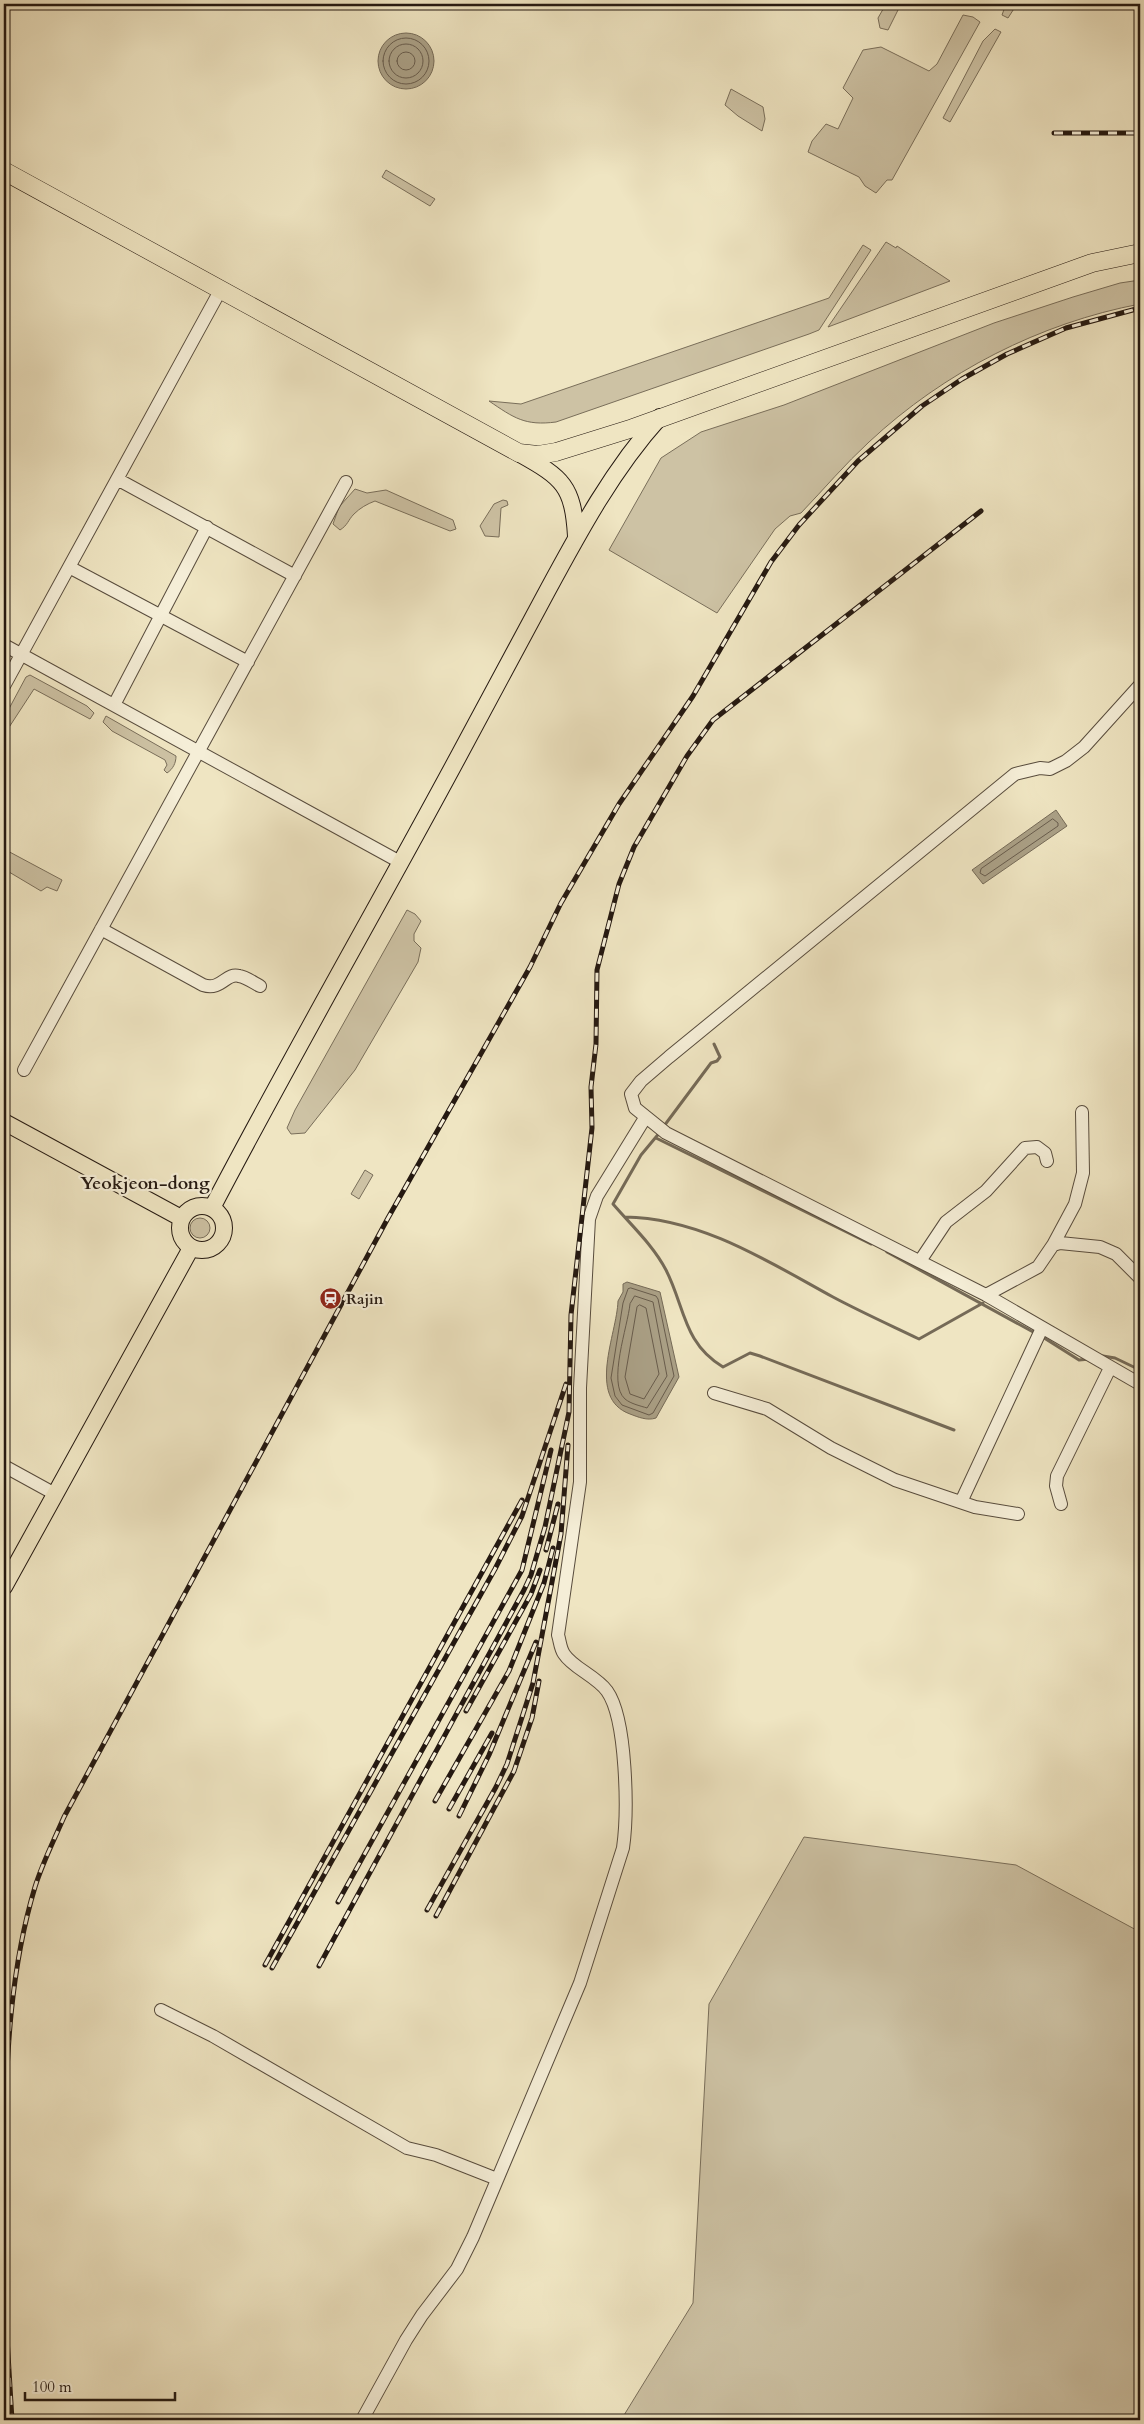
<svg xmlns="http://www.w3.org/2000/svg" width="1144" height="2424" font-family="Cardo,serif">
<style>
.green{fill:#cdc2a4;stroke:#796e5a}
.water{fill:#aaa086;stroke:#756a57}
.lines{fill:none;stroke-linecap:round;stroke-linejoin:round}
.shore{stroke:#685c4c;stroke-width:1}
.stream{stroke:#756a57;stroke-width:3}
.minor-casing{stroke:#584c3d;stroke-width:14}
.major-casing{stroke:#251911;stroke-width:18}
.highway-casing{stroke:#251911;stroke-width:19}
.minor{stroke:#f5eed7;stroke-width:12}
.major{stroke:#efe5c2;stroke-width:16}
.highway{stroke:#efe5c2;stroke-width:18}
.rail-casing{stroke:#251911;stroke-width:5}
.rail{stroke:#f5eed7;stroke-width:3;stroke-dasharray:9;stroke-linecap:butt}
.labels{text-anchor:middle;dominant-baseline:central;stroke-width:4.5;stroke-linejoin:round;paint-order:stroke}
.poi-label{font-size:15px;font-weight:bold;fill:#251911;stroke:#f5eed7;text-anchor:start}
.quarter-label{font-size:18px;font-weight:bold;fill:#251911;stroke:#f5eed7}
</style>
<rect width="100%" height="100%" fill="#efe5c2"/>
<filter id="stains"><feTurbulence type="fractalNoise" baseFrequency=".004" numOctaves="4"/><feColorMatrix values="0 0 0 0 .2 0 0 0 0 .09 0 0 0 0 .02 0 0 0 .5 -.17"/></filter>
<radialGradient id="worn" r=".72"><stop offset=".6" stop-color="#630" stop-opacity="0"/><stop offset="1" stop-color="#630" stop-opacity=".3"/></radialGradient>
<path class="green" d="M 886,4 L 901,4 L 888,30 L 880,28 L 878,18 Z
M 1006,4 L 1017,4 L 1008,18 L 1002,15 Z
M 963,15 L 973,17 L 980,22 L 892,180 L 887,180 L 876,193 L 865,186 L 859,177 L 808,152 L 812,141 L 826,124 L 838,129 L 853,98 L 843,88 L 863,50 L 881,47 L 929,71 L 937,64 Z
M 995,29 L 1001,32 L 950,122 L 943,118 L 983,41 Z
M 731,89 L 763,107 L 765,119 L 762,131 L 738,116 L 725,105 Z
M 386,170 L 435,199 L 430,206 L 382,177 Z
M 886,242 L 896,248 L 897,246 L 950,281 L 828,327 Z
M 863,245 L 871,250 L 819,330 L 809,334 L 556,422 C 525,426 514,418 489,401 L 521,404 L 829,298 Z
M 1140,280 L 1140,304 C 1040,323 944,372 869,442 C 845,464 824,489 801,513 L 790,516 L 775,529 L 717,613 L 609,550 L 661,458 L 701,432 L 784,405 L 994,323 L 1073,297 L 1120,283 Z
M 355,489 L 367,493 L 386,490 L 453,520 L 456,529 L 450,531 L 375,501 C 367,504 360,508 354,514 C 348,520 348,525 340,530 L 333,524 L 339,507 Z
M 503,500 L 507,501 L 508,505 L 501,508 L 499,537 L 485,536 L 480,526 L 494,504 Z
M 30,675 L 87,706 L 94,713 L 90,719 L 34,689 L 4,735 L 4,718 L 26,677 Z
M 106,716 L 176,756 C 176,763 173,769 167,773 L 164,770 L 167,765 L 165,760 L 112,731 L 103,722 Z
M 4,849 L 62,880 L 57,891 L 47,887 L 41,891 L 4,869 Z
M 407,910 L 415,914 L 421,921 L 414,934 L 414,941 L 421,948 L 418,962 L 355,1070 L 305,1133 L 291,1134 L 287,1128 L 295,1110 Z
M 365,1170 L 373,1175 L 359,1199 L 351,1194 Z
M190 1228a10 10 0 1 1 20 0a10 10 0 1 1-20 0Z
M 804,1837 L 1016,1865 L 1140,1932 L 1140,2420 L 621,2420 L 693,2303 L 709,2004 Z"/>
<path class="water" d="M378 61a28 28 0 1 1 56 0a28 28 0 1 1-56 0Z
M 1056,810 L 1067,826 L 983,884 L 972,870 Z
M 627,1282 L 660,1292 L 679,1377 L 656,1418 C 647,1421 638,1417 630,1414 C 586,1398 617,1334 618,1301 L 623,1292 L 623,1284 Z"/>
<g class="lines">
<path class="shore" d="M383 61a23 23 0 1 1 46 0a23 23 0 1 1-46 0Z
M389 61a17 17 0 1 1 34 0a17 17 0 1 1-34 0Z
M397 61a9 9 0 1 1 18 0a9 9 0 1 1-18 0Z
M 1053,819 L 1058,823 L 1058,826 L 985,876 L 980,873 L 981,869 Z
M 631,1288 L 656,1296 L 658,1299 L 674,1376 L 653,1413 L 649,1415 L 622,1405 L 615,1396 L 611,1378 L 623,1303 L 628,1289 Z
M 635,1296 L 653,1302 L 667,1376 L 647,1408 C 641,1406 631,1404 625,1399 C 607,1383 628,1326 630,1304 Z
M 640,1305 L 646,1308 L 659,1374 L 644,1399 L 630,1394 L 625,1377 L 637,1307 Z"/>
<path class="stream" d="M 664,1126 L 711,1063 L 717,1061 L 720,1057 L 714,1044
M 661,1131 L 641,1155 L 613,1204 C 631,1225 653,1245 666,1270 C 685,1307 683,1343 723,1367 L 750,1353 L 760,1356 L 954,1430
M 656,1138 L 871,1244
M 625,1217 C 701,1218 769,1262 833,1297 C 861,1312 890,1325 919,1339 L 983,1303
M 887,1252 L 1035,1333
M 1041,1336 L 1079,1360 L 1090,1359
M 1103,1356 L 1115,1358 L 1140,1370"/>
<defs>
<path id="minor" d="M 117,479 L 295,576
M 69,567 L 248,662
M 4,645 L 400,862
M 1140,685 L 1084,747 L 1066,761 L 1050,769 L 1040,768 L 1015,774 L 669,1057 L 641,1081 L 631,1094 L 635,1108 L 666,1133 L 986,1295 L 1140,1384
M 4,686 L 221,289
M 114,705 L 207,527
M 101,929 L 203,985 C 222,991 226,972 239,976 C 246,977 254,983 260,986
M 24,1070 L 346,482
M 1053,1245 L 1075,1204 L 1083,1173 L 1082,1112
M 920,1261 L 946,1222 L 986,1191 L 1025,1148 L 1037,1147 L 1045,1153 L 1047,1161
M 986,1295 L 1038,1267 L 1053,1245 L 1060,1243 L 1100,1247 L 1116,1254 L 1140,1278
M 714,1393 L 767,1409 L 831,1448 L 895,1480 L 975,1507 L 1018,1514
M 4,1466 L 55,1494
M 961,1502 L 1042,1328
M 1061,1504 L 1056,1486 L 1057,1476 L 1110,1368
M 161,2010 L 213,2036 L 407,2148 L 436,2155 L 497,2179
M 362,2420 L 406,2340 L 422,2315 L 457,2269 L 473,2237 L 580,1983 L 623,1848 C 628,1813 627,1719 607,1691 C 596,1676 573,1668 564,1654 C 560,1648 560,1641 558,1635 L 580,1482 L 580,1388 L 589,1219 L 597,1196 L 645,1118"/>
<path id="major" d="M 520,454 C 563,478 573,486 576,536
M 4,1122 L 181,1218
M180 1228a22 22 0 1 1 44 0a22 22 0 1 1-44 0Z
M 212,1208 C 293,1053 381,901 464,746 C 491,696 517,647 544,597 C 578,534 612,470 660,417
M 4,1587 L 191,1248"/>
<path id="highway" d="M 4,171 L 519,453 L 538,455 L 556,452 L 633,428 L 1092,263 L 1140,253"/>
</defs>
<use href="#minor" class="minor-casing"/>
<use href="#major" class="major-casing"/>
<use href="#highway" class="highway-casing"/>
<use href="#minor" class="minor"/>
<use href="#major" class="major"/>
<use href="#highway" class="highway"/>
<defs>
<path id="rail" d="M 1054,133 L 1140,133
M 546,1550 L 558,1504
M 466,1711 L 531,1594 L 540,1570
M 435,1801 L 509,1671 L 544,1583 L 553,1548
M 449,1809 L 492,1733
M 459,1816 L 489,1755 L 536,1642
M 338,1902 L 522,1570 L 551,1450
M 427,1910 L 496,1787 L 507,1764 L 533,1683 L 561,1534 L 568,1445
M 436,1916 L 514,1771 L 532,1718 L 539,1681
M 265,1965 L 522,1500
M 319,1966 L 524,1590 L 531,1575 L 545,1527 L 569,1412 L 571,1315 L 592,1128 L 591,1087 L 596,1044 L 597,970 L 619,884 L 634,847 L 687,756 L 713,720 L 981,511
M 272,1968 L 495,1569 L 522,1516 L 566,1384
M 4,2139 C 7,2054 10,1970 35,1887 C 42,1864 54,1840 64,1817 L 388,1218 L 530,967 L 561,903 L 619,804 L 693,696 L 771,562 L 799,525 L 858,461 L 922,406 L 962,379 L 1007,354 L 1066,328 L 1140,308
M 4,2288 L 12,2420"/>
</defs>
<use href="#rail" class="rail-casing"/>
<use href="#rail" class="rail"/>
</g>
<defs>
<symbol id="station-disc" viewBox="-11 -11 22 22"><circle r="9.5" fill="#8f2418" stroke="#f5eed7"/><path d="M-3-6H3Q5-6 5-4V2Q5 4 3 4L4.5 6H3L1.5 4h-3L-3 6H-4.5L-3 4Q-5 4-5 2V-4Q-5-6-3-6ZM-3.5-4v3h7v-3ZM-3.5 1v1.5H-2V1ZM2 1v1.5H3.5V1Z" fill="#fff"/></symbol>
</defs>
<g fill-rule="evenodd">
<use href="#station-disc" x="318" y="1286" width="25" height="25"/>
</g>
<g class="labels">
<g class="poi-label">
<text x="346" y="1299">Rajin</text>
</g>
<g class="quarter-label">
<text x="145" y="1183">Yeokjeon-dong</text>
</g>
</g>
<rect width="1144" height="2424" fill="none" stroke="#efe5c2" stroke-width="20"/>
<rect x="5" y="5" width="1134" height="2414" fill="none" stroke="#251911" stroke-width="2.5"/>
<rect x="10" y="10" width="1124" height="2404" fill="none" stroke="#251911"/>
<path d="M25 2392v8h150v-8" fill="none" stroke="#251911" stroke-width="2.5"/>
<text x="32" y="2392" font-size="15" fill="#251911" stroke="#f5eed7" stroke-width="4" paint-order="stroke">100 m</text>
<rect width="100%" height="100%" filter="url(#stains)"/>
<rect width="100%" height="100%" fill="url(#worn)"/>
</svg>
